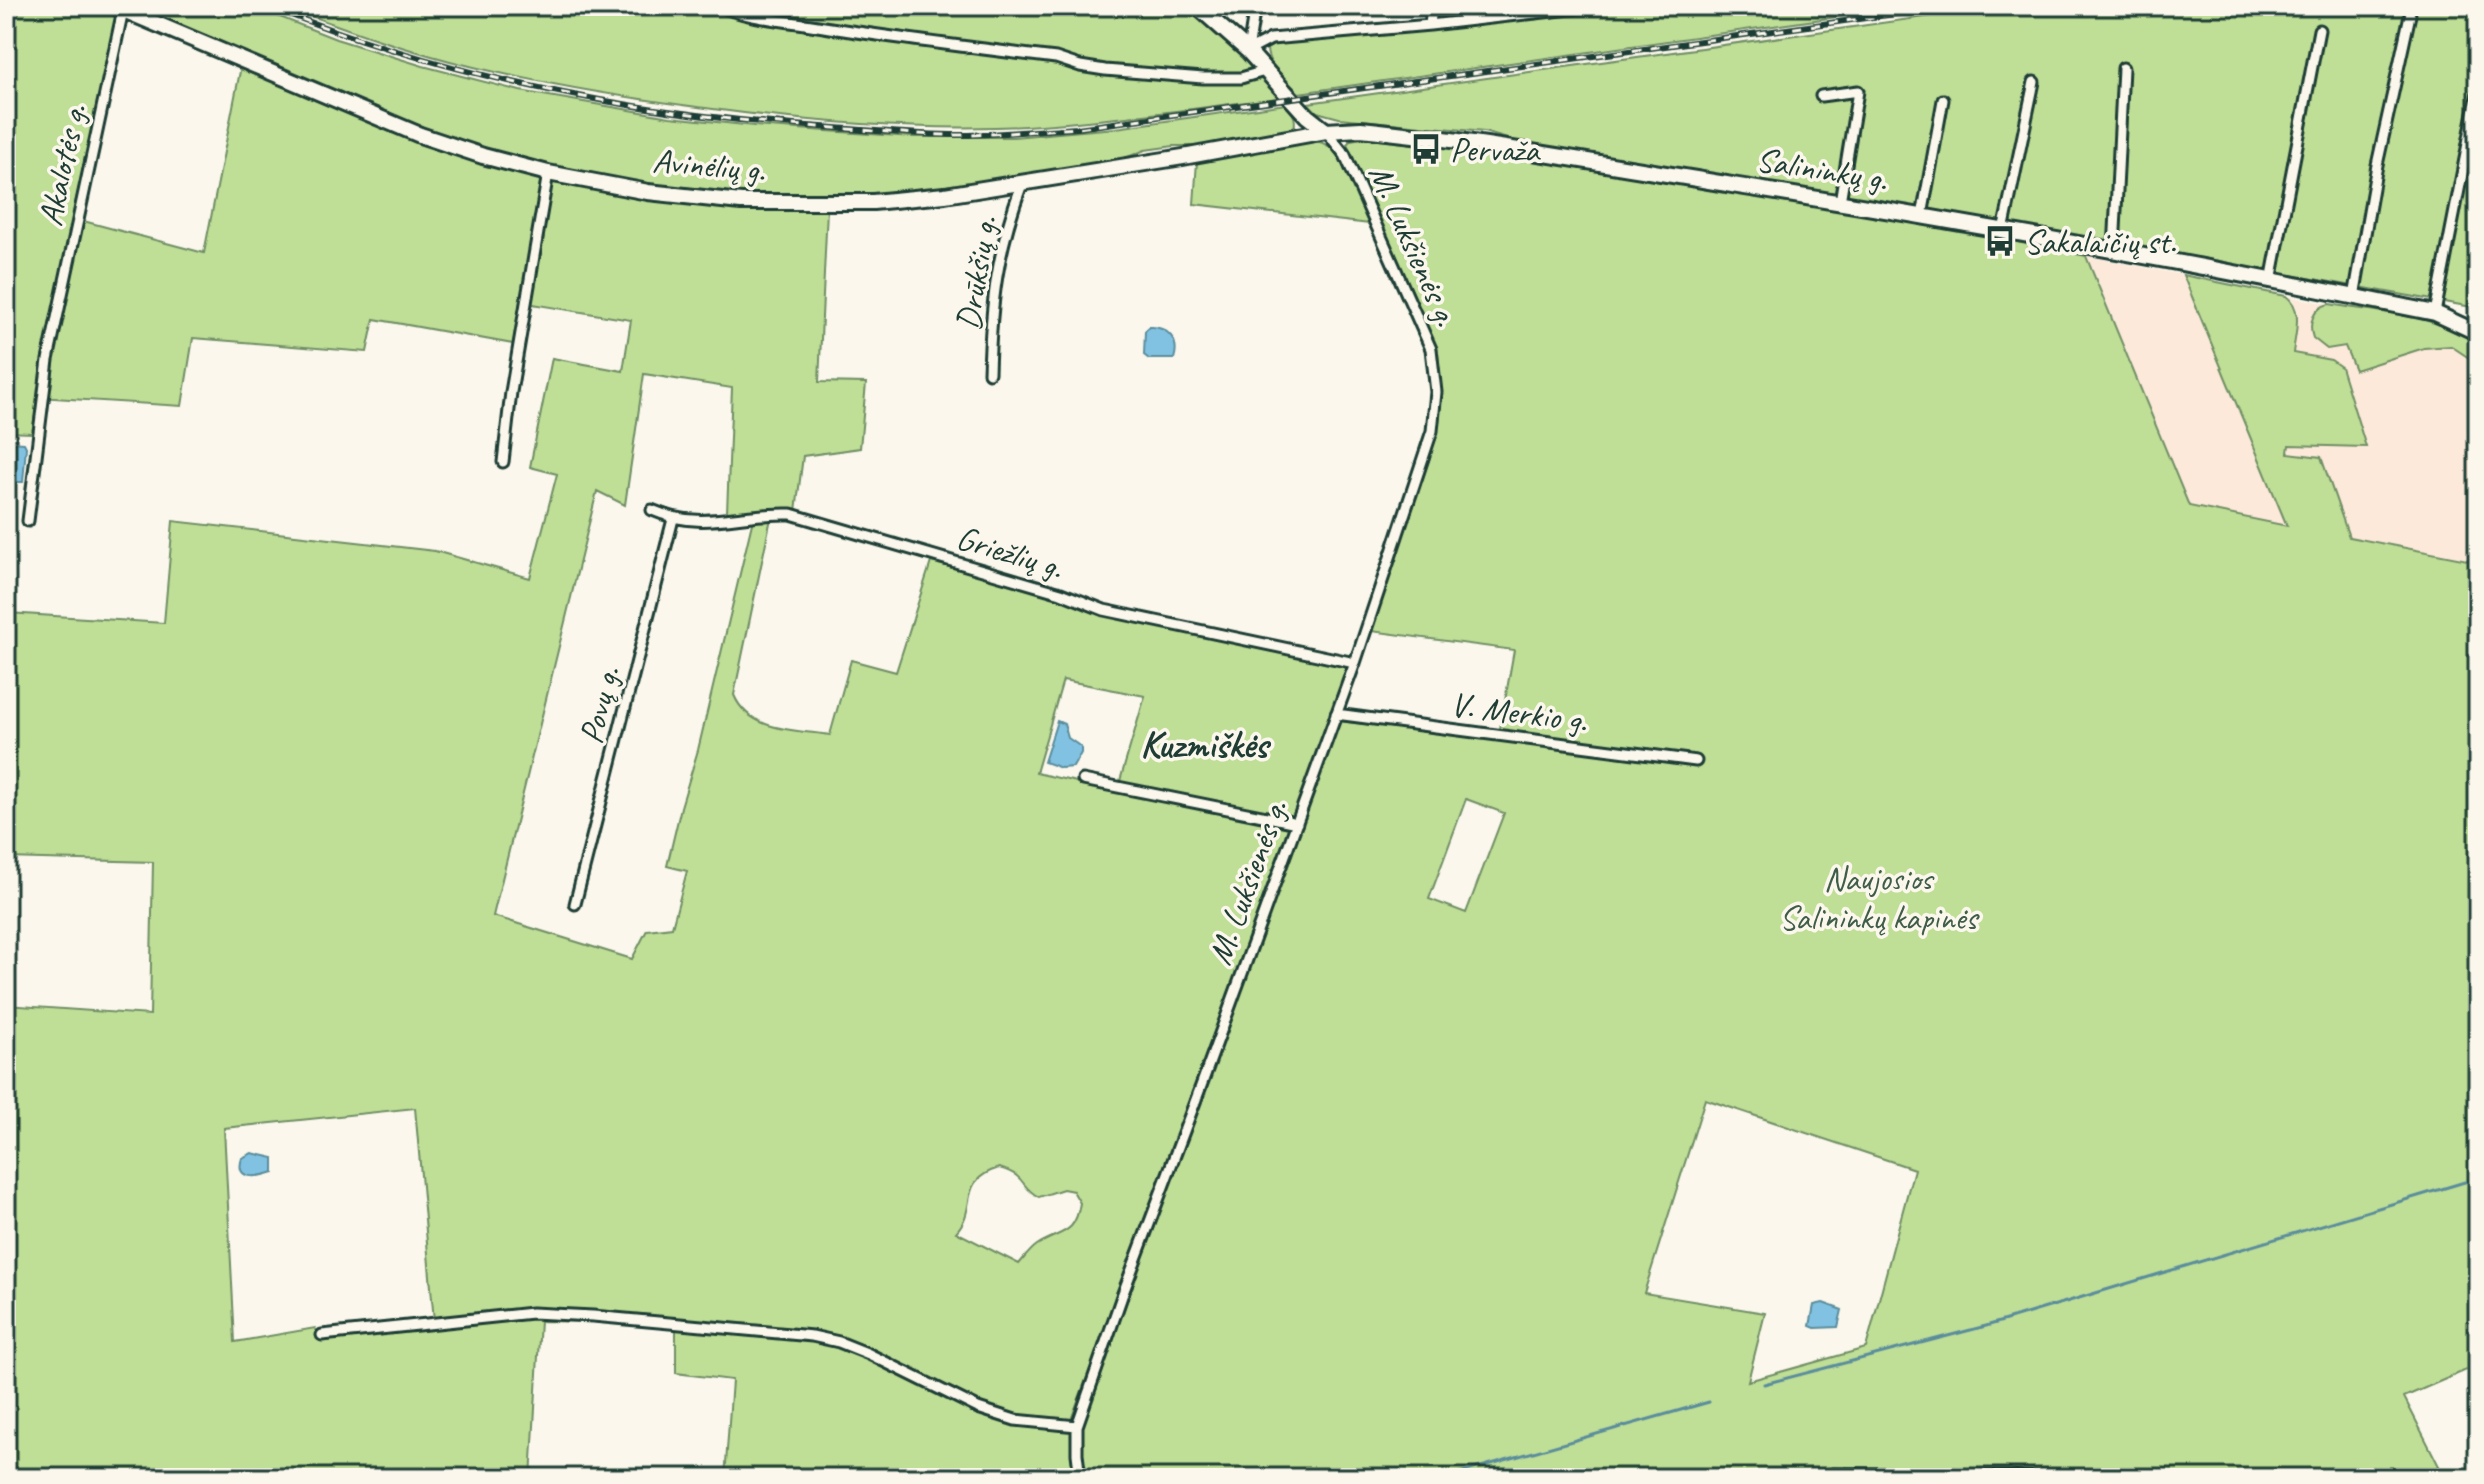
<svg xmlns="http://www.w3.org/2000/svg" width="2484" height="1484" font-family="Caveat,sans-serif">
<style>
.built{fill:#fce9d9}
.green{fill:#bfde96;stroke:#6f8e65;stroke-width:2;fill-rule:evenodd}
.water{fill:#81c2e2;stroke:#5a8d9c;stroke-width:2}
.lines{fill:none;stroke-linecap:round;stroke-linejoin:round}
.stream{stroke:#5a8d9c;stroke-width:3}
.minor-casing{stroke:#1f3d34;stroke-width:15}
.secondary-casing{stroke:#1f3d34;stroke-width:20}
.minor{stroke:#fbf7ec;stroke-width:9}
.secondary{stroke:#fbf7ec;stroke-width:14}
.rail-casing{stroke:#1f3d34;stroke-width:6}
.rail{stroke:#fbf7ec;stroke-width:3;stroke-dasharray:9;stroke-linecap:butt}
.labels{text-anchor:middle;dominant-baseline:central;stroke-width:7;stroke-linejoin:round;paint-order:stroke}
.poi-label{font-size:34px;fill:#1f3d34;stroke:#fbf7ec;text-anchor:start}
.street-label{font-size:34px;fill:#1f3d34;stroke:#fbf7ec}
.park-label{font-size:34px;fill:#3f5d48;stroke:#fbf7ec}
.quarter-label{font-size:38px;font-weight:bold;fill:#1f3d34;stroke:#fbf7ec}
</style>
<rect width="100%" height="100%" fill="#fbf7ec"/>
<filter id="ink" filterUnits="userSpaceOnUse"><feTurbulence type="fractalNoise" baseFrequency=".0125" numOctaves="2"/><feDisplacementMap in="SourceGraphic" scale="16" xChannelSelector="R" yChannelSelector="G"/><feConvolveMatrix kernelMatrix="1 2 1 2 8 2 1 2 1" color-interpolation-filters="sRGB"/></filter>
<g filter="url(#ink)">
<path class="built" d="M 2086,256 L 2183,275 L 2288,526 L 2189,507 Z
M 2286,296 L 2329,304 L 2323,306 L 2311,332 L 2313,338 L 2319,344 L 2334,349 L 2345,345 L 2355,370 L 2424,348 L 2451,346 L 2478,364 L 2478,562 L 2349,537 L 2321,457 L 2288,453 L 2288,445 L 2365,447 L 2331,360 L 2293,353 L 2298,310 L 2292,299 Z"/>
<path class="green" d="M 6,6 L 99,6 L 117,14 L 72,218 L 204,253 L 241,66 L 551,180 L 634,197 L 702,205 L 748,208 L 827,209 L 819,382 L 866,383 L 860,448 L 803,456 L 796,511 L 727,512 L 732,388 L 644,374 L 625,505 L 597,491 L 493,916 L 632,959 L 647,930 L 672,927 L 687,871 L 667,866 L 681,807 L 698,750 L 753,519 L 771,518 L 734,695 C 749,732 797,730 830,735 L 851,660 L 896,672 L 931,562 L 1058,596 L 1097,612 L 1347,667 L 1237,975 L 1072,1417 L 1071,1435 L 1077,1478 L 725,1478 L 732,1380 L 676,1373 L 676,1329 L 604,1322 L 540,1321 L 531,1478 L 6,1478 L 6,1005 L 150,1015 L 153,862 L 6,858 L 6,571 L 11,572 L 8,613 L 164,623 L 173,521 L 435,551 L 530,578 L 557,474 L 530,467 L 552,358 L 623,371 L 631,320 L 520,302 L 513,344 L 374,319 L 367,352 L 193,338 L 182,406 L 38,397 L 32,433 L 6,432 ZM 1063,680 L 1145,696 L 1117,791 L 1036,773 ZM 415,1108 L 434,1321 L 318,1334 L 315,1328 L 235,1342 L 224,1128 ZM 999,1168 C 1028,1176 1019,1187 1039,1197 L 1063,1189 L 1073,1191 L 1080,1203 C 1075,1236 1061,1230 1037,1245 C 1030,1250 1025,1257 1019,1264 L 956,1232 C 979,1207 956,1181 999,1168 Z
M 129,6 L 252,6 L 336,39 L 423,66 L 520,91 L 670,117 L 754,126 L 913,137 L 1013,137 L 1116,128 L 1286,104 C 1292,113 1297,117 1294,128 L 1286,133 L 1205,146 L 1174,146 L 1145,150 L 1118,161 L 911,191 L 854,195 L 721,194 L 583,174 L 491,151 L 416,127 Z
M 284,6 L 1185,6 L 1228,39 L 1279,98 C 1195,108 1111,121 1026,126 C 922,131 816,123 713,109 C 633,99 553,86 474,67 C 410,52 346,29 284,6 Z
M 1622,6 L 1914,6 L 1299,93 C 1288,81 1267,66 1267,49 L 1274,45 Z
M 2003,6 L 2478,6 L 2478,308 L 1728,176 L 1531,146 L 1484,132 L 1339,118 L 1317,112 L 1308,103 Z
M 1361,138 L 1470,150 L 1948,228 L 2086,256 L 2189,506 L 2287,526 L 2183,275 L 2286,296 C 2304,309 2295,334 2293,353 L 2331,360 L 2341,367 L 2366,447 L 2289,445 L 2288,453 L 2321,457 L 2349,537 L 2478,562 L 2478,1365 L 2404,1397 L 2445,1478 L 2192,1478 L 2101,1473 L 2099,1478 L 1956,1478 L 1959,1468 L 1845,1467 L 1842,1478 L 1086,1478 C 1082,1457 1079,1437 1085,1416 L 1339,721 L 1498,740 L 1514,650 L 1371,631 L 1432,451 L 1442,395 L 1438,354 L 1347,144 L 1351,140 ZM 1466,799 L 1504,813 L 1466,913 L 1429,899 ZM 1705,1099 L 1914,1169 L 1866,1348 L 1748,1381 L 1765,1313 L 1644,1293 Z
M 1310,140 C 1323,142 1330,145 1338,155 L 1370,224 L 1194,204 L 1197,161 Z
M 2329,304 C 2379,313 2436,313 2478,345 L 2478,364 L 2451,346 L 2424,348 L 2355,370 L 2345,346 L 2327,349 L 2313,338 C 2308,323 2313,308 2329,304 Z"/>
<path class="water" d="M 1149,327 C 1168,326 1180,341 1174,359 L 1149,359 L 1144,355 L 1145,331 Z
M 10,442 L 24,443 L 26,447 L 23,482 L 6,482 L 7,445 Z
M 1057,721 L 1064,724 L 1068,738 L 1081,747 L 1081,753 L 1073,767 L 1061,768 L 1044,762 Z
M 252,1153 L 274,1158 L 274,1172 C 259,1177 234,1182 242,1158 Z
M 1823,1303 L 1842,1310 L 1838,1327 L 1815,1328 L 1810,1326 L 1814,1305 Z"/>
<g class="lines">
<path class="stream" d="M 1764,1384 L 1986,1326 L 2478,1178
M 1442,1478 L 1709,1402"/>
<defs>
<path id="minor" d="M 721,6 C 741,17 787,21 811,25 C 893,38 974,48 1056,58 L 1080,66 L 1105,70 L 1203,78 L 1241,78 L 1268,70
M 1430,25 L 1432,6
M 1248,51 L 1271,39 L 1430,25 L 1597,6
M 1248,51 L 1255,6
M 1821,96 L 1858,91 L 1840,202
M 1922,216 L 1943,100
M 2003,231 L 2034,82
M 2114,251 L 2123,68
M 2271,281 L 2319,30
M 2354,297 L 2377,165 L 2410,15
M 2435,313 L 2478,92
M 989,373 C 991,301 997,251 1022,184
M 503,462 L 511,392 L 548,173
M 652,510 C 702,532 740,512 791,514 L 1061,593 L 1104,610 L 1355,663
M 28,521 L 48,360 L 123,10
M 1336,714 L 1696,761
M 1083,780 L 1297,823
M 575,904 L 673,519
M 322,1335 L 532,1313 L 593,1316 L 812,1336 L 839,1342 L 869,1354 L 978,1408 L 1015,1420 L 1077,1426
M 1833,1474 L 2119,1478
M 1080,1478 L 1077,1454 L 1077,1426 L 1122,1296 L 1201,1086 L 1355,663 L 1432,431 L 1436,392 L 1431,349 L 1345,155 L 1326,131"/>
<path id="secondary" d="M 114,6 L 420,135 L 483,156 L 548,173 L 648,192 L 741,202 L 873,202 L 945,195 L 1183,157 L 1326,131 L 1361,129 C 1486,142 1609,165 1732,185 C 1967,222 2202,265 2435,313 L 2478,333
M 1197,6 L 1248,51 L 1307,116 L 1326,131"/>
</defs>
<use href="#minor" class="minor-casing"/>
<use href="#secondary" class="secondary-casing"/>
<use href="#minor" class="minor"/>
<use href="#secondary" class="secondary"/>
<defs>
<path id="rail" d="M 268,6 C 449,78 641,116 835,128 C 880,131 925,136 969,135 C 1005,134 1042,130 1078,128 L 1952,6"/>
</defs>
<use href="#rail" class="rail-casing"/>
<use href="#rail" class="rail"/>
</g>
</g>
<defs>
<symbol id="bus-bare" viewBox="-9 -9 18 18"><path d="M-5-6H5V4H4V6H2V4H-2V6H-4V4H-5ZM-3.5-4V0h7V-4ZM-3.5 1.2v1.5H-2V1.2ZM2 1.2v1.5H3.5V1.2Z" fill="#1f3d34" stroke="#fbf7ec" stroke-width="2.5" paint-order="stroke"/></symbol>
</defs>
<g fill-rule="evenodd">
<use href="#bus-bare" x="1404" y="127" width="44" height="44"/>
<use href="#bus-bare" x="1978" y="219" width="44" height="44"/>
</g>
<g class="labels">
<g class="poi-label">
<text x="1450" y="149">Pervaža</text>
<text x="2024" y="241">Sakalaičių st.</text>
</g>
<g class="street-label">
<text transform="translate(62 165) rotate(-78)">Akalotės g.</text>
<text transform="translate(709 165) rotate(5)">Avinėlių g.</text>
<text transform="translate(1822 169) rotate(9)">Salininkų g.</text>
<text transform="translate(1414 245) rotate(66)">M. Lukšienės g.</text>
<text transform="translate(976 273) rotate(-81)">Drūkšių g.</text>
<text transform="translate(1010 552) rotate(17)">Griežlių g.</text>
<text transform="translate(599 705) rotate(-76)">Povų g.</text>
<text transform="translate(1519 712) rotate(7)">V. Merkio g.</text>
<text transform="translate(1247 882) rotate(-70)">M. Lukšienės g.</text>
</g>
<g class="park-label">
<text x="1878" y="878">Naujosios<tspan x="1878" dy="39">Salininkų kapinės</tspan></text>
</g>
<g class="quarter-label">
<text x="1204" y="744">Kuzmiškės</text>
</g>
</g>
<rect width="2484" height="1484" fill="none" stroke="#fbf7ec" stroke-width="32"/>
<rect x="16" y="16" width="2452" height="1452" fill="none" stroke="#1f3d34" stroke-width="3" filter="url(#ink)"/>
</svg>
